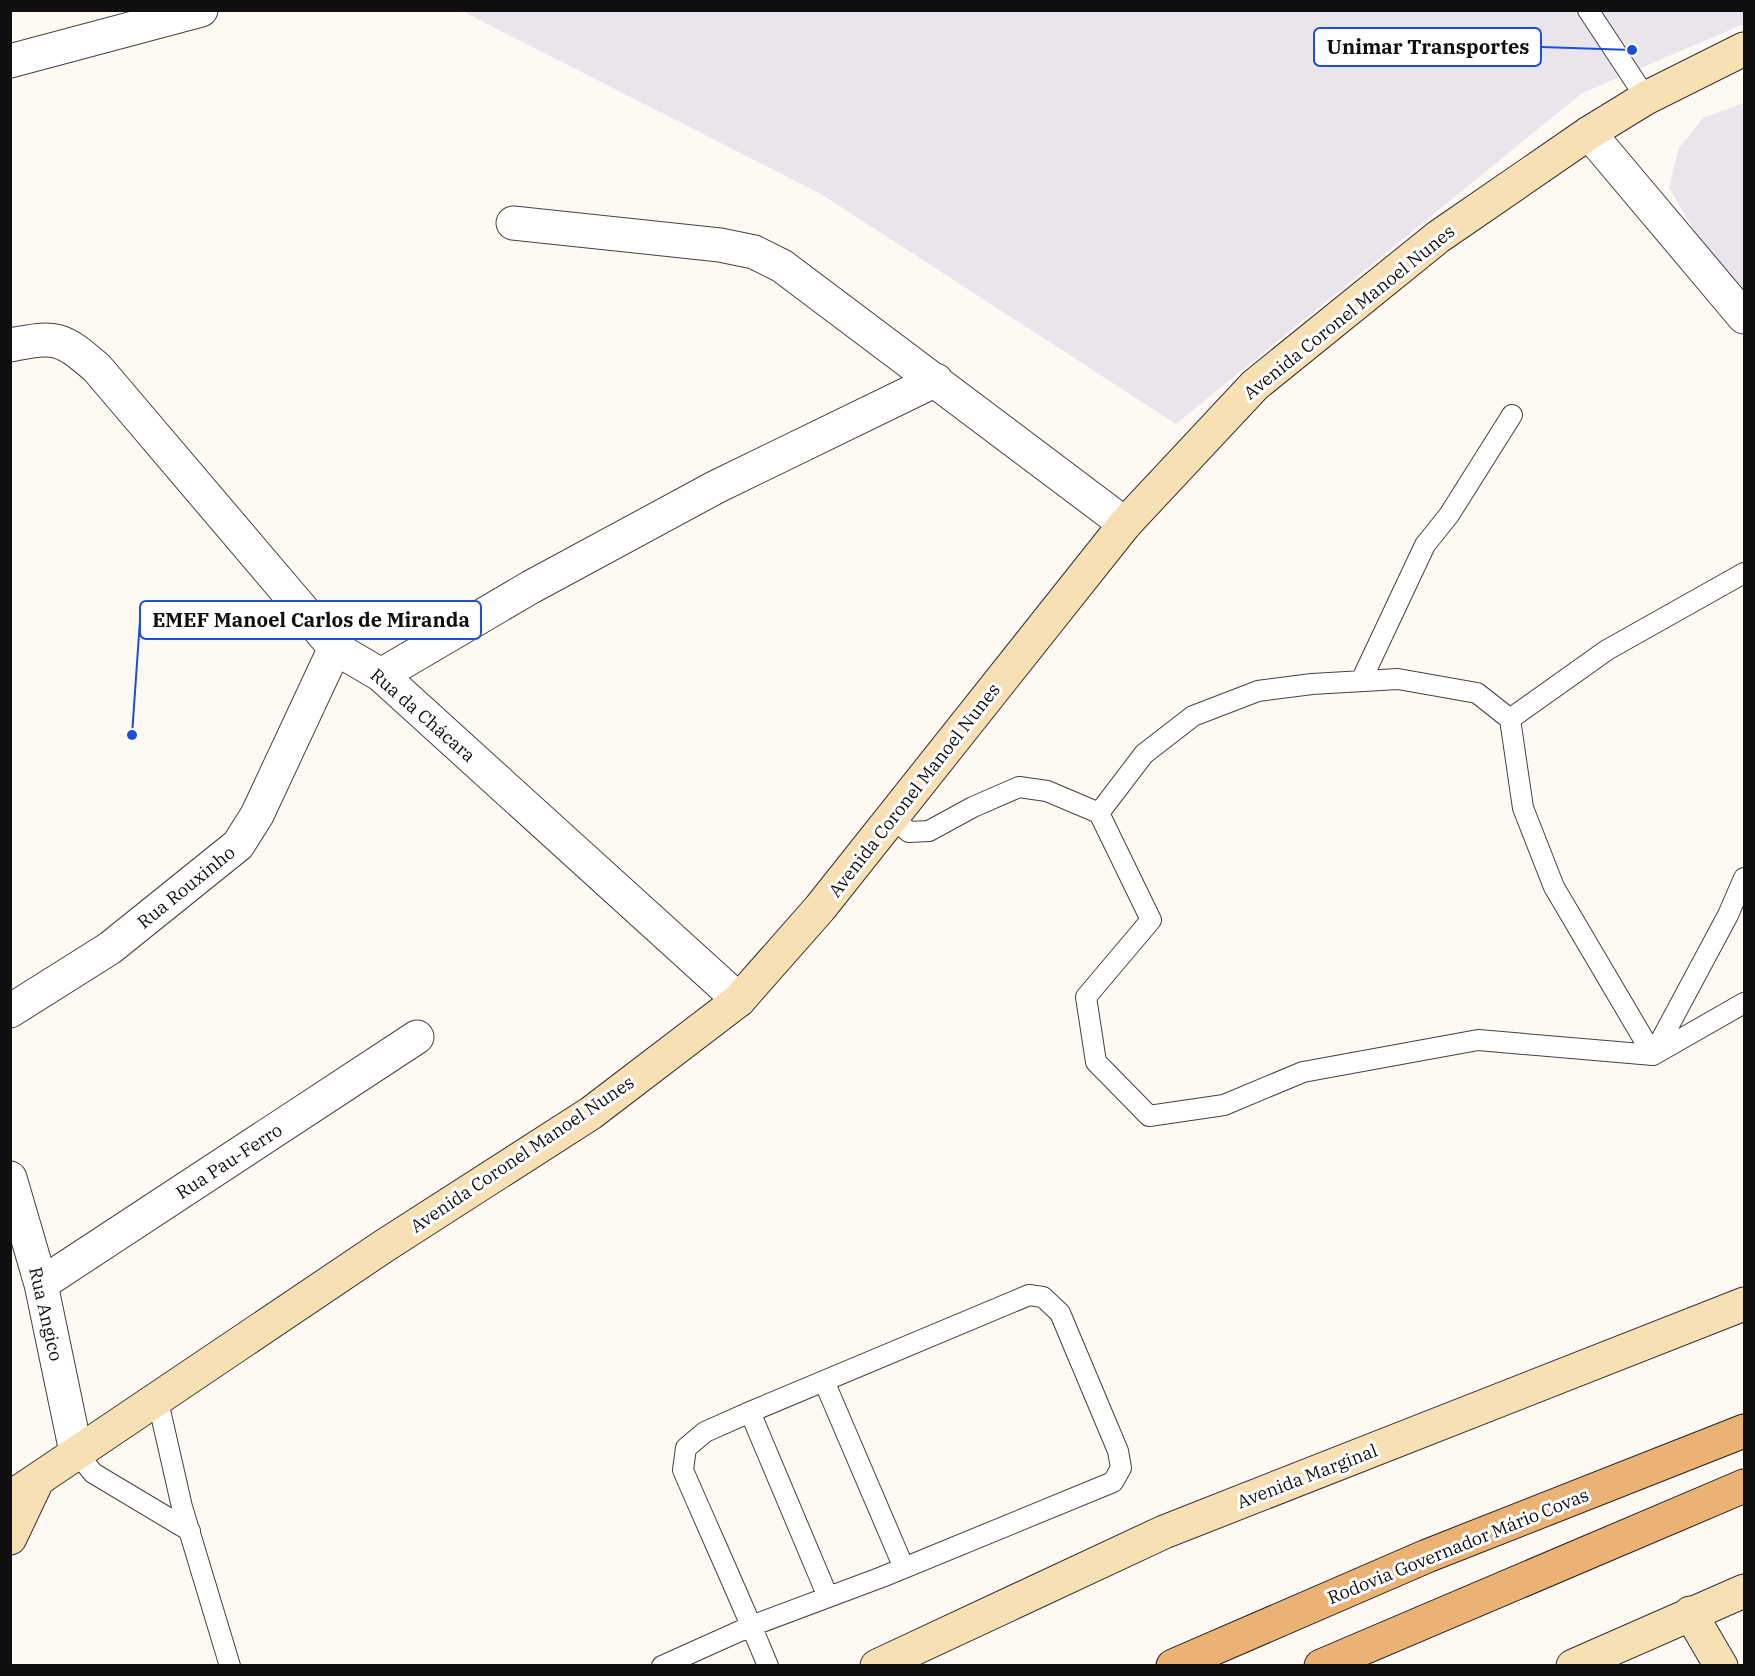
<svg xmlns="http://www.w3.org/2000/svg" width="1755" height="1676" font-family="'IBM Plex Serif',serif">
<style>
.industrial{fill:#eae4ec}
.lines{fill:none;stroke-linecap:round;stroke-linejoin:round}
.lane-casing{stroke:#424242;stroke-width:22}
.street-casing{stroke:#424242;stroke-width:35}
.secondary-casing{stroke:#313131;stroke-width:35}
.primary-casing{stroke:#202020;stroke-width:35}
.lane{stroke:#fff;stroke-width:20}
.street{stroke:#fff;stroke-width:33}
.secondary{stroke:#f7e0b4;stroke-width:33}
.primary{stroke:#ebb275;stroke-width:33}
.labels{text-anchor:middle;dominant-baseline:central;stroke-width:6;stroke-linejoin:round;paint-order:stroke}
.street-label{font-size:18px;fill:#0f0f0f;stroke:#fff}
.leader{fill:none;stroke:#1d4ed8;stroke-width:2}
.callout-dot{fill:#1d4ed8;stroke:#fff;stroke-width:2}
.callout{fill:#fff;stroke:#1d4ed8;stroke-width:2}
.callout-label{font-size:20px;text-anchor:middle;font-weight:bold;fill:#0f0f0f}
</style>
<rect width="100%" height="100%" fill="#fef9f2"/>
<path class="industrial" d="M 1744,10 L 1744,24 L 1582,93 L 1176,424 L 821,194 L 462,11 Z
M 1744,103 L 1744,292 L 1696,234 L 1669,187 L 1679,148 L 1703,118 Z"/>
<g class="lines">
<defs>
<path id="lane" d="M 1588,10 L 1646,98
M 1361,681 L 1425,545 L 1449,515 L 1512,415
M 1510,719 L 1607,650 L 1744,573
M 891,817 L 909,832 L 929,831 L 973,807 L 1019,787 L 1047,791 L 1099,813
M 1744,878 L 1728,915 L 1653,1055 L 1554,887 L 1523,808 L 1510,719 L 1477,693 L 1398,679 L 1312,684 L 1258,691 L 1193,716 L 1144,754 L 1099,813 L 1151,920 L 1086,997 L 1096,1062 L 1149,1116 L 1224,1105 L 1303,1072 L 1478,1040 L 1653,1055 L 1744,1003
M 824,1381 L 904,1568
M 157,1397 L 182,1507 L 230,1666
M 750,1412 L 828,1597
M 76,1452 L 93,1473 L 190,1531
M 662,1666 L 751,1626 L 882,1577 L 1113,1482 L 1121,1468 L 1118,1451 L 1060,1313 L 1043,1297 L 1029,1295 L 750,1412 L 705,1432 L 686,1448 L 683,1470 C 711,1535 741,1600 768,1666"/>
<path id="street" d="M 10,61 L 201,10
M 1589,133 L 1744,317
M 513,223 L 720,245 L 754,252 L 782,266 L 1125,524
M 10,345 C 57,336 61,337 97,368 L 335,648 L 381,675 L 739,1000
M 381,675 L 531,587 L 716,487 L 936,380
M 10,1011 L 110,948 L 238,845 L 257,815 L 335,648
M 10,1178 L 41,1284 L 76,1452
M 41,1284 L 417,1037"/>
<path id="secondary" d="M 10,1498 L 384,1246 L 591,1113 L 739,1000 L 820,908 L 1125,524 L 1255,385 L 1438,237 L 1589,133 L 1646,98 L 1744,49
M 10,1538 L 37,1481
M 1690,1613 L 1721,1666
M 877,1666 L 1164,1532 L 1744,1304
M 1573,1666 L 1744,1591"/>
<path id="primary" d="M 1173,1666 L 1427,1556 L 1744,1431
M 1321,1666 L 1744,1486"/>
</defs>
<use href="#lane" class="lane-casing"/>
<use href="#street" class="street-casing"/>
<use href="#secondary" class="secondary-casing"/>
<use href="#primary" class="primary-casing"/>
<use href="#lane" class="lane"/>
<use href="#street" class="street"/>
<use href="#secondary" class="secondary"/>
<use href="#primary" class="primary"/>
</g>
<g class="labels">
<g class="street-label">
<text transform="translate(1349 312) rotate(-39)">Avenida Coronel Manoel Nunes</text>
<text transform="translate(423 715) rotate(41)">Rua da Chácara</text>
<text transform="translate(914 790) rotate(-52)">Avenida Coronel Manoel Nunes</text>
<text transform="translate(186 887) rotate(-39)">Rua Rouxinho</text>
<text transform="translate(522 1154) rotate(-34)">Avenida Coronel Manoel Nunes</text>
<text transform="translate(229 1161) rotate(-33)">Rua Pau-Ferro</text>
<text transform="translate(46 1314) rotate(77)">Rua Angico</text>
<text transform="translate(1307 1476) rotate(-21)">Avenida Marginal</text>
<text transform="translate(1458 1546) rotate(-22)">Rodovia Governador Mário Covas</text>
</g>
</g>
<path class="leader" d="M1632 50L1541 47M132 735L140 620"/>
<g class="callout-dot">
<circle cx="1632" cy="50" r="6"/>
<circle cx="132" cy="735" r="6"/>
</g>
<g class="callout">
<rect x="1314" y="28" width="227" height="38" rx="6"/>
<rect x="140" y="601" width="341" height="38" rx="6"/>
</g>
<g class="callout-label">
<text x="1428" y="54">Unimar Transportes</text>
<text x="311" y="627">EMEF Manoel Carlos de Miranda</text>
</g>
<rect width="1755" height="1676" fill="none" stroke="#0f0f0f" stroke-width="24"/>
</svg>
